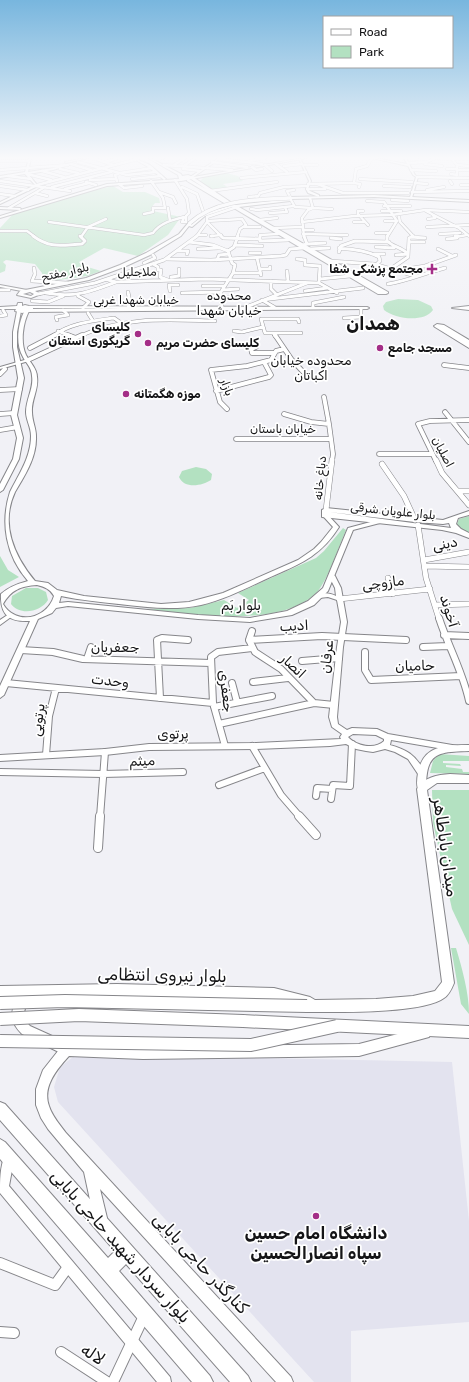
<svg xmlns="http://www.w3.org/2000/svg" width="469" height="1382" font-family="Rubik,'Noto Naskh Arabic',sans-serif">
<style>
.built{fill:#e3e3ef}
.green{fill:#b3e1c1}
.lines{fill:none;stroke-linecap:round;stroke-linejoin:round}
.minor-far6-casing{stroke:#86868a;stroke-width:3.5}
.minor-far5-casing{stroke:#86868a;stroke-width:4}
.minor-far4-casing{stroke:#86868a;stroke-width:5.5}
.minor-far3-casing{stroke:#86868a;stroke-width:6}
.minor-far2-casing{stroke:#86868a;stroke-width:8}
.minor-far1-casing{stroke:#86868a;stroke-width:10}
.minor-casing{stroke:#86868a;stroke-width:12}
.tertiary-casing{stroke:#86868a;stroke-width:2}
.secondary-casing{stroke:#86868a;stroke-width:2}
.primary-casing{stroke:#86868a;stroke-width:2}
.trunk-casing{stroke:#86868a;stroke-width:2}
.minor-far6{stroke:#fff;stroke-width:2.5}
.minor-far5{stroke:#fff;stroke-width:3}
.minor-far4{stroke:#fff;stroke-width:4}
.minor-far3{stroke:#fff;stroke-width:5}
.minor-far2{stroke:#fff;stroke-width:6}
.minor-far1{stroke:#fff;stroke-width:8}
.minor{stroke:#fff;stroke-width:10}
.tertiary{fill:#fff;fill-rule:evenodd}
.secondary{fill:#fff;fill-rule:evenodd}
.primary{fill:#fff;fill-rule:evenodd}
.trunk{fill:#fff;fill-rule:evenodd}
.primary-bridge-far1-casing{stroke:#86868a;stroke-width:4.5;stroke-linecap:butt}
.primary-bridge-casing{stroke:#86868a;stroke-width:14;stroke-linecap:butt}
.primary-bridge-far1{stroke:#fff;stroke-width:3.5}
.primary-bridge{stroke:#fff;stroke-width:12}
.poi-dot{fill:#a42e87;stroke:#fff;stroke-width:1.5}
.labels{text-anchor:middle;dominant-baseline:central;stroke-width:3.5;stroke-linejoin:round;paint-order:stroke}
.far-poi-label{font-size:12px;font-weight:bold;fill:#151517;stroke:#fff;text-anchor:start}
.far-street-label{font-size:12px;fill:#151517;stroke:#fff}
.far-neighbourhood-label{font-size:13px;fill:#151517;stroke:#fff}
.street-label{font-size:14px;fill:#151517;stroke:#fff}
.near-street-label{font-size:17px;fill:#151517;stroke:#fff}
.near-poi-label{font-size:17px;font-weight:bold;fill:#151517;stroke:#fff}
.far-town-label{font-size:18px;font-weight:bold;fill:#151517;stroke:#fff}
</style>
<rect width="100%" height="100%" fill="#f1f1f6"/>
<path class="built" d="M 77,1054 L 452,1062 L 469,1221 L 469,1322 L 351,1331 L 351,1382 L 314,1382 L 58,1102 L 54,1087 L 60,1067 Z"/>
<path class="green" d="M 226,173 L 238,176 L 243,181 L 223,184 L 229,188 L 214,190 L 199,182 L 204,177 Z
M 113,186 L 123,192 L 145,192 L 159,198 L 160,203 L 155,203 L 151,208 L 153,211 L 181,217 L 168,235 L 138,256 L 104,248 L 79,262 L 81,265 L 101,271 L 87,276 L 44,282 L 42,273 L 35,264 L 6,260 L 3,262 L 6,265 L 5,271 L 0,273 L 0,228 L 13,214 L 91,191 Z
M 398,299 L 418,300 L 431,306 L 433,310 C 424,323 395,319 384,310 L 383,306 L 386,302 Z
M 196,467 L 206,469 L 212,474 L 211,480 C 202,486 184,489 179,477 L 182,471 Z
M 469,516 L 469,533 L 462,530 L 457,524 L 459,519 Z
M 343,528 L 346,530 C 339,546 328,579 318,591 C 282,630 191,613 144,609 L 190,608 L 224,600 L 237,608 L 249,600 L 238,593 L 316,558 L 324,551 Z
M 0,556 L 8,570 L 19,577 L 0,587 Z
M 26,588 L 38,588 L 46,592 L 48,600 C 41,612 20,616 11,604 L 12,596 Z
M 439,754 L 469,756 L 469,761 L 443,761 L 443,763 L 460,764 L 461,766 L 446,765 L 446,767 L 462,769 L 463,772 L 469,772 L 469,774 L 430,773 L 433,761 Z
M 432,790 L 469,790 L 469,945 L 452,909 L 433,823 Z
M 451,948 L 456,948 C 462,968 469,993 469,1014 L 461,1004 Z"/>
<g class="lines">
<defs>
<path id="minor-far6" d="M 93,158 L 113,165
M 405,158 L 417,159
M 436,158 L 450,159
M 154,159 L 163,158
M 218,159 L 262,164
M 453,159 L 469,159
M 0,161 L 28,161
M 249,161 L 265,158
M 78,162 L 127,175 L 156,172
M 104,162 L 116,159
M 212,162 L 247,167
M 408,163 L 427,162 L 435,158
M 426,163 L 425,164 L 442,166
M 71,164 L 91,170
M 276,164 L 287,172
M 164,165 L 232,170
M 174,165 L 185,158
M 185,165 L 194,159
M 265,165 L 272,171
M 304,165 L 317,165
M 457,165 L 469,166
M 284,166 L 302,164
M 252,167 L 256,170 L 262,169
M 60,169 L 78,173
M 183,169 L 200,171
M 447,169 L 457,169
M 0,170 L 68,165
M 411,170 L 436,171
M 457,170 L 469,170
M 42,171 L 64,177
M 27,174 L 51,180
M 451,174 L 457,175 L 457,165 L 452,159
M 8,176 L 31,179
M 417,177 L 469,178
M 241,178 L 306,172
M 132,179 L 161,176
M 360,179 L 412,182
M 90,180 L 116,179
M 175,180 L 187,199 L 189,213 L 186,216 L 186,222
M 0,181 L 70,191
M 117,181 L 115,175 L 120,173 L 152,168
M 450,181 L 452,184
M 86,182 L 96,185
M 354,183 L 360,184 L 359,187
M 415,183 L 427,184
M 119,184 L 124,188 L 142,186
M 308,184 L 354,183 L 356,169 L 367,166 L 372,158
M 317,184 L 343,193 L 408,193
M 37,185 L 138,159
M 461,185 L 469,185
M 0,186 L 28,190
M 384,186 L 410,187
M 52,187 L 111,172
M 182,187 L 197,194 L 203,211
M 65,189 L 89,183
M 307,189 L 325,189
M 427,190 L 444,187
M 210,191 L 277,182
M 159,192 L 173,197 L 176,203
M 412,192 L 469,191
M 35,193 L 47,196
M 0,194 L 15,196
M 249,197 L 258,196
M 290,197 L 287,191 L 294,190
M 310,198 L 313,208
M 256,200 L 260,193 L 284,187 L 308,186
M 291,200 L 295,207 L 332,209
M 392,200 L 408,201
M 367,201 L 384,202 L 397,221 L 387,237
M 384,206 L 410,206
M 9,208 L 45,187
M 168,208 L 170,221
M 251,209 L 257,210 L 294,206
M 363,211 L 358,211 L 358,214 L 368,225
M 382,211 L 401,211
M 426,211 L 459,228 L 469,236
M 270,213 L 287,212 L 285,207
M 144,214 L 153,212 L 153,208 L 165,208 L 163,198 L 151,181
M 399,217 L 400,222 L 413,236 L 411,237
M 428,219 L 435,218 L 432,214
M 259,220 L 277,218
M 207,221 L 242,219
M 385,221 L 397,221
M 49,222 L 144,235 L 153,233 C 160,223 172,220 184,217 L 182,222 L 186,222
M 207,222 L 222,237
M 302,222 L 354,216 L 392,215 L 425,210 L 469,212
M 354,222 L 365,222
M 245,227 L 260,227
M 427,227 L 469,225
M 273,228 L 302,227
M 303,230 L 313,230
M 0,231 L 27,231 L 35,237
M 376,233 L 389,233
M 303,234 L 347,235
M 440,234 L 460,233
M 198,235 L 206,235
M 211,236 L 221,235
M 81,237 L 88,227 L 106,219
M 196,237 L 207,222 L 207,217 L 234,208
M 237,237 L 240,229 L 246,225 L 242,219
M 260,237 L 260,235 L 278,234
M 304,237 L 302,218 L 308,210 L 313,208
M 456,237 L 467,235"/>
<path id="minor-far5" d="M 33,236 C 51,249 62,245 82,244
M 80,236 L 85,241 L 82,244
M 211,236 L 213,236
M 221,236 L 223,238 L 260,239
M 260,236 L 260,241 L 288,240
M 387,236 L 387,241 C 393,247 401,247 408,254
M 411,237 L 425,238
M 331,238 L 341,239
M 447,239 L 457,238 L 455,236 L 458,236
M 189,242 L 213,245 L 228,251
M 409,242 L 424,242
M 307,244 L 325,243
M 235,245 L 262,246
M 303,245 L 307,244 L 304,236
M 376,247 L 394,248
M 339,248 C 353,250 366,250 379,257 L 380,261 L 375,266
M 198,249 L 218,248
M 310,249 L 329,248
M 438,249 L 452,256
M 177,251 L 188,251 L 187,254
M 228,251 L 234,247 L 238,236
M 339,252 L 341,246 L 355,241 L 389,242
M 250,253 L 260,253
M 374,254 L 384,254
M 396,255 L 408,254
M 257,258 L 261,275
M 166,259 L 211,260 L 281,256 L 286,255 L 290,249 L 303,248
M 297,259 L 305,260 L 305,265 L 320,266 L 319,283
M 217,260 L 219,255 L 229,254
M 330,261 L 374,264 L 415,276
M 144,263 L 155,258 L 153,255
M 153,264 L 158,267 L 158,270 L 161,270 L 160,277 L 168,280
M 34,268 L 35,274 L 32,281 L 67,283
M 392,268 L 408,257 L 409,238 L 413,236
M 260,269 L 270,269 L 270,267
M 400,270 L 425,266 L 456,255
M 287,271 L 288,281
M 233,273 L 260,273
M 171,277 L 179,276 L 179,269
M 320,279 L 350,276
M 108,280 L 116,282 L 206,279 L 319,283
M 271,281 L 271,289 L 276,294
M 319,283 L 337,293
M 388,284 C 408,281 425,273 445,268
M 203,286 L 224,286
M 0,290 L 9,290
M 222,290 L 238,289
M 170,291 L 169,285 L 178,285
M 305,291 L 327,288
M 128,292 L 130,302 L 128,308
M 46,293 C 74,298 90,292 116,282
M 182,293 L 221,292
M 38,294 L 95,283 L 164,260 L 197,236
M 78,296 L 89,302 L 83,308
M 222,298 L 249,297
M 262,300 L 363,288
M 262,300 L 274,307
M 32,301 L 48,302 L 63,296
M 246,307 L 307,283
M 313,307 L 313,303 L 344,297
M 222,308 L 221,292 L 233,273 L 235,265 L 232,263 L 228,251
M 88,313 L 93,321
M 0,316 L 6,315 L 3,310
M 344,318 L 361,317 L 361,309
M 57,320 L 56,317 L 68,315 L 63,310
M 299,322 L 298,319 L 261,319 L 265,333 L 301,333
M 58,331 L 71,336
M 234,331 L 242,332 L 263,327
M 274,334 L 275,336
M 53,336 C 70,323 93,321 114,318 L 121,323
M 80,336 C 123,316 169,320 215,321"/>
<path id="minor-far4" d="M 68,335 L 76,338
M 275,335 L 292,360 L 307,376
M 256,347 L 251,349 L 252,353 L 274,353
M 30,348 L 55,335
M 28,360 L 82,335
M 444,365 L 469,368
M 0,374 L 5,369
M 0,390 L 20,389
M 216,391 L 269,377 L 271,375 L 264,362
M 324,397 L 329,424
M 227,409 L 220,402 L 211,370 L 247,366 L 271,360 L 276,351 L 284,349
M 445,412 L 469,442
M 0,414 L 14,413
M 284,414 L 311,422 L 329,424 L 333,454 L 332,461
M 0,430 L 18,427
M 236,439 L 331,439
M 379,454 L 432,454
M 436,461 L 418,424 L 430,421 L 469,420"/>
<path id="minor-far3" d="M 436,460 L 442,473 L 469,505
M 382,464 L 404,496 L 415,520
M 458,491 L 469,491
M 326,510 L 332,460
M 418,525 L 426,578 L 439,619
M 424,560 L 469,552
M 425,566 L 469,567
M 388,578 L 393,594
M 339,599 L 430,589
M 435,605 L 469,604"/>
<path id="minor-far2" d="M 439,618 C 448,646 463,672 469,701
M 252,631 L 249,640 L 255,652 L 281,669 L 314,703 L 334,705
M 444,635 L 469,636
M 249,640 L 322,636 L 406,640
M 423,647 L 448,646
M 21,650 L 53,652 L 83,659 L 211,663
M 365,652 L 365,670 L 371,680 L 461,676
M 87,659 L 91,647
M 302,661 L 339,658
M 253,682 L 288,678
M 6,683 L 213,703
M 232,683 L 237,702
M 160,698 L 157,640 L 162,638 L 188,640
M 214,707 L 272,696
M 219,724 L 314,703
M 225,746 L 213,703 L 211,657 L 218,652 L 252,648
M 252,746 L 281,795 L 300,817
M 46,755 L 49,716 L 56,688
M 0,772 L 103,774 L 183,772
M 219,785 L 265,768
M 316,796 L 317,788 L 332,789
M 331,799 L 333,785 L 350,786 L 352,744
M 100,817 L 105,752"/>
<path id="minor-far1" d="M 299,816 L 316,835
M 98,848 L 100,816"/>
<path id="minor" d="M 0,1263 L 55,1285 L 68,1267
M 0,1332 L 14,1333
M 61,1352 L 107,1382
M 113,1382 L 144,1316"/>
<path id="tertiary" d="M 29,158 L 31,158 L 28,172 L 53,168 L 71,163 L 72,164 L 53,170 L 28,174 L 38,186 L 0,204 L 0,202 L 35,185 L 25,174 L 0,178 L 0,176 L 25,172 Z
M 85,158 L 88,158 L 66,163 L 65,162 Z
M 132,158 L 134,158 L 150,165 L 166,179 L 164,180 L 148,167 Z
M 219,158 L 221,158 L 192,178 L 190,177 Z
M 300,158 L 311,181 L 308,189 L 310,191 L 319,195 L 319,197 L 308,193 L 306,189 L 309,181 L 299,159 Z
M 372,158 L 375,158 L 407,164 L 404,158 L 406,158 L 415,175 L 418,177 L 412,198 L 410,197 L 416,177 L 413,175 L 408,166 Z
M 0,207 L 20,208 L 21,209 L 20,210 L 0,209 Z
M 28,359 L 30,360 L 29,361 L 0,369 L 0,367 Z
M 332,574 L 335,576 L 341,588 L 347,622 L 343,647 L 337,717 L 338,724 L 347,730 L 352,728 L 377,729 L 388,734 L 458,746 L 459,748 L 458,750 L 455,751 L 391,740 L 390,745 C 407,750 414,754 424,770 L 425,772 L 424,774 L 418,774 L 408,759 L 395,752 L 385,749 L 373,752 L 366,751 L 356,749 L 346,744 L 330,746 L 256,749 L 149,750 L 105,755 L 0,761 L 0,755 L 105,749 L 149,744 L 256,743 L 341,739 L 340,737 L 342,734 L 332,727 L 329,717 L 337,647 L 341,622 L 337,600 L 328,597 L 319,598 L 316,596 C 322,592 330,593 336,596 L 335,588 L 329,576 ZM 353,734 L 376,735 L 384,739 L 384,741 C 375,750 356,746 348,737 Z
M 9,614 L 11,615 L 12,616 L 11,617 L 0,625 L 0,620 Z
M 9,1154 L 13,1155 L 14,1159 L 9,1186 L 170,1377 L 171,1382 L 157,1382 L 0,1193 C 0,1180 0,1167 5,1155 Z"/>
<path id="secondary" d="M 148,158 L 150,158 L 181,174 L 182,176 L 188,175 L 193,177 L 304,158 L 307,158 L 181,181 L 107,186 L 0,218 L 0,216 L 107,184 L 179,179 L 178,175 Z
M 0,285 L 27,290 L 29,291 L 27,292 L 0,287 Z
M 19,310 L 21,311 L 17,332 L 17,347 L 24,378 L 17,415 L 23,438 L 19,459 L 3,490 L 0,492 L 0,484 L 13,459 L 17,438 L 11,415 L 18,378 L 13,347 L 13,332 L 17,311 Z
M 25,310 L 29,311 C 23,323 20,342 26,355 C 30,363 37,368 37,377 C 39,389 31,400 32,412 C 32,421 36,428 36,436 C 37,457 25,475 15,492 C 0,524 14,556 35,581 L 48,583 L 57,590 L 84,596 L 161,604 L 189,602 L 223,593 L 298,560 L 314,549 L 321,542 L 333,527 L 323,516 L 323,514 L 327,514 L 339,527 C 322,554 303,563 275,575 C 250,586 227,599 201,605 C 173,611 147,607 119,604 C 100,602 80,600 61,596 L 59,603 L 68,602 L 198,615 L 250,618 L 287,611 L 308,601 L 323,588 L 348,528 L 378,520 L 381,522 L 380,523 L 353,530 L 328,591 L 314,605 L 292,615 L 250,622 L 198,619 L 68,606 L 56,608 L 52,613 L 38,619 L 4,695 L 0,698 L 0,686 L 30,621 C 11,622 0,617 1,594 C 9,587 17,584 28,581 C 6,556 0,523 10,492 C 19,474 31,457 31,436 C 31,427 26,420 26,412 C 26,399 34,388 32,376 C 32,368 26,363 23,357 C 15,344 18,323 25,310 ZM 37,585 C 45,587 50,589 54,596 C 47,619 16,626 3,604 C 11,590 21,586 37,585 Z
M 469,745 L 469,751 C 436,752 426,753 426,789 L 425,791 L 422,793 L 419,791 C 416,786 417,779 418,773 C 423,745 445,745 469,745 Z
M 425,1027 L 429,1029 L 431,1033 L 429,1037 L 359,1056 L 143,1059 L 69,1056 C 57,1069 42,1087 49,1106 C 52,1116 60,1125 66,1133 L 291,1377 L 293,1382 L 276,1382 L 100,1189 L 107,1218 L 105,1223 L 100,1225 L 95,1223 L 84,1172 L 48,1129 L 41,1118 L 36,1105 L 36,1089 L 43,1070 L 58,1051 L 63,1046 L 67,1044 L 143,1047 L 359,1044 Z"/>
<path id="primary" d="M 191,177 L 193,177 L 235,205 L 289,199 L 288,198 L 290,197 L 374,195 L 469,200 L 469,202 L 374,197 L 291,199 L 292,200 L 290,201 L 239,207 L 388,292 L 388,293 L 386,294 L 378,294 L 232,207 L 205,216 L 192,227 L 189,226 L 181,236 L 150,255 L 124,267 L 89,280 L 35,291 L 41,294 L 31,298 L 17,295 L 20,291 L 86,278 L 120,265 L 146,253 L 179,234 L 189,222 L 192,223 L 203,214 L 229,206 L 187,181 L 187,179 L 189,179 L 206,189 L 191,179 ZM 30,292 L 34,294 L 31,296 L 23,294 Z
M 18,303 L 22,303 L 22,306 L 25,305 L 29,306 L 367,307 L 369,308 L 367,309 L 27,312 L 22,313 L 15,311 L 16,309 L 0,309 L 0,307 L 17,306 ZM 33,308 L 120,309 L 33,309 Z
M 469,306 L 469,310 L 452,308 Z
M 437,324 L 444,325 L 469,340 L 469,348 L 435,327 L 434,326 Z
M 326,508 L 443,520 L 469,511 L 469,515 L 458,518 L 456,524 L 461,529 L 469,533 L 469,538 L 456,533 L 442,530 L 322,517 L 322,510 ZM 329,512 L 415,522 L 443,524 L 449,523 L 451,528 Z
M 450,774 L 469,775 L 469,783 L 437,783 L 427,790 L 454,983 C 452,988 449,995 444,998 C 423,1014 335,1012 307,1012 L 303,1010 L 301,1007 L 274,1000 L 117,996 L 28,997 C 26,1010 19,1015 30,1026 L 72,1045 L 73,1050 L 72,1055 L 67,1056 L 22,1034 C 9,1021 11,1013 16,998 L 0,998 L 0,986 L 117,984 L 274,988 L 310,997 L 315,1000 L 376,999 L 413,996 L 435,991 L 442,982 L 417,789 C 424,777 437,775 450,774 Z
M 243,1015 L 469,1026 L 469,1038 L 243,1027 L 239,1025 L 237,1021 L 239,1017 Z"/>
<path id="trunk" d="M 0,1102 L 5,1104 L 248,1376 L 251,1382 L 230,1382 L 126,1264 L 119,1271 L 210,1376 L 213,1382 L 192,1382 L 0,1159 L 0,1139 L 5,1142 L 108,1258 L 115,1251 L 0,1120 Z"/>
</defs>
<use href="#minor-far6" class="minor-far6-casing"/>
<use href="#minor-far5" class="minor-far5-casing"/>
<use href="#minor-far4" class="minor-far4-casing"/>
<use href="#minor-far3" class="minor-far3-casing"/>
<use href="#minor-far2" class="minor-far2-casing"/>
<use href="#minor-far1" class="minor-far1-casing"/>
<use href="#minor" class="minor-casing"/>
<use href="#tertiary" class="tertiary-casing"/>
<use href="#secondary" class="secondary-casing"/>
<use href="#primary" class="primary-casing"/>
<use href="#trunk" class="trunk-casing"/>
<use href="#minor-far6" class="minor-far6"/>
<use href="#minor-far5" class="minor-far5"/>
<use href="#minor-far4" class="minor-far4"/>
<use href="#minor-far3" class="minor-far3"/>
<use href="#minor-far2" class="minor-far2"/>
<use href="#minor-far1" class="minor-far1"/>
<use href="#minor" class="minor"/>
<use href="#tertiary" class="tertiary"/>
<use href="#secondary" class="secondary"/>
<use href="#primary" class="primary"/>
<use href="#trunk" class="trunk"/>
<defs>
<path id="primary-bridge-far1" d="M 190,223 C 216,199 256,200 290,198"/>
<path id="primary-bridge" d="M 0,1003 L 65,1001 L 307,1006
M 0,1019 L 79,1015 L 243,1021
M 0,1041 L 251,1045 L 337,1026"/>
</defs>
<use href="#primary-bridge-far1" class="primary-bridge-far1-casing"/>
<use href="#primary-bridge" class="primary-bridge-casing"/>
<use href="#primary-bridge-far1" class="primary-bridge-far1"/>
<use href="#primary-bridge" class="primary-bridge"/>
</g>
<linearGradient id="sky" x2="0" y2="1"><stop stop-color="#78b6de"/><stop offset="0.45" stop-color="#f9f9fb"/><stop offset="1" stop-color="#f9f9fb" stop-opacity="0"/></linearGradient>
<rect width="469" height="351" fill="url(#sky)"/>
<g class="poi-dot">
<path d="M430 263h4v4h4v4h-4v4h-4v-4h-4v-4h4z"/>
<circle cx="138" cy="334" r="4"/>
<circle cx="148" cy="343" r="4"/>
<circle cx="380" cy="348" r="4"/>
<circle cx="126" cy="394" r="4"/>
<circle cx="316" cy="1216" r="4"/>
</g>
<g class="labels">
<g class="far-poi-label">
<text x="423" y="269" text-anchor="end">مجتمع پزشکی شفا</text>
<text x="130" y="327" text-anchor="end">کلیسای<tspan x="130" dy="14">گریگوری استفان</tspan></text>
<text x="156" y="343">کلیسای حضرت مریم</text>
<text x="388" y="348">مسجد جامع</text>
<text x="134" y="394">موزه هگمتانه</text>
</g>
<g class="far-street-label">
<text transform="translate(65 272) rotate(-13)">بلوار مفتح</text>
<text transform="translate(137 272) rotate(-1)">ملاجلیل</text>
<text x="136" y="300">خیابان شهدا غربی</text>
<text transform="translate(227 387) rotate(70)">بازار</text>
<text x="283" y="429">خیابان باستان</text>
<text transform="translate(443 452) rotate(62)">اصلیان</text>
<text transform="translate(320 478) rotate(-84)">دباغ خانه</text>
<text transform="translate(393 511) rotate(6)">بلوار علویان شرقی</text>
</g>
<g class="far-neighbourhood-label">
<text x="229" y="295">محدوده<tspan x="229" dy="15">خیابان شهدا</tspan></text>
<text x="311" y="360">محدوده خیابان<tspan x="311" dy="15">اکباتان</tspan></text>
</g>
<g class="street-label">
<text transform="translate(445 544) rotate(-10)">دینی</text>
<text transform="translate(383 583) rotate(-7)">مازوچی</text>
<text x="241" y="605">بلوار بَم</text>
<text transform="translate(449 611) rotate(73)">آخوند</text>
<text transform="translate(294 626) rotate(-3)">ادیب</text>
<text x="115" y="647">جعفریان</text>
<text transform="translate(327 657) rotate(-84)">عرفان</text>
<text transform="translate(293 666) rotate(43)">انصار</text>
<text transform="translate(415 666) rotate(-2)">حامیان</text>
<text transform="translate(110 681) rotate(6)">وحدت</text>
<text transform="translate(226 691) rotate(83)">جعفری</text>
<text transform="translate(38 720) rotate(-82)">پرتویی</text>
<text transform="translate(173 734) rotate(-1)">پرتوی</text>
<text transform="translate(142 761) rotate(-2)">میثم</text>
</g>
<g class="near-street-label">
<text transform="translate(446 847) rotate(82)">میدان باباطاهر</text>
<text transform="translate(162 975) rotate(1)">بلوار نیروی انتظامی</text>
<text transform="translate(121 1246) rotate(48)">بلوار سردار شهید حاجی بابایی</text>
<text transform="translate(201 1263) rotate(47)">کنارگذر حاجی بابایی</text>
<text transform="translate(93 1354) rotate(33)">لاله</text>
</g>
<g class="near-poi-label">
<text x="316" y="1233">دانشگاه امام حسین<tspan x="316" dy="20">سپاه انصارالحسین</tspan></text>
</g>
<g class="far-town-label">
<text x="373" y="324">همدان</text>
</g>
</g>
<rect x="323" y="16" width="130" height="52" fill="#ffffff" stroke="#a1a1a2"/>
<rect x="331" y="29" width="20" height="6" fill="#ffffff" stroke="#a1a1a2"/>
<text x="359" y="36" font-size="12" fill="#151517">Road</text>
<rect x="331" y="46" width="20" height="12" fill="#b3e1c1" stroke="#a1a1a2"/>
<text x="359" y="56" font-size="12" fill="#151517">Park</text>
</svg>
